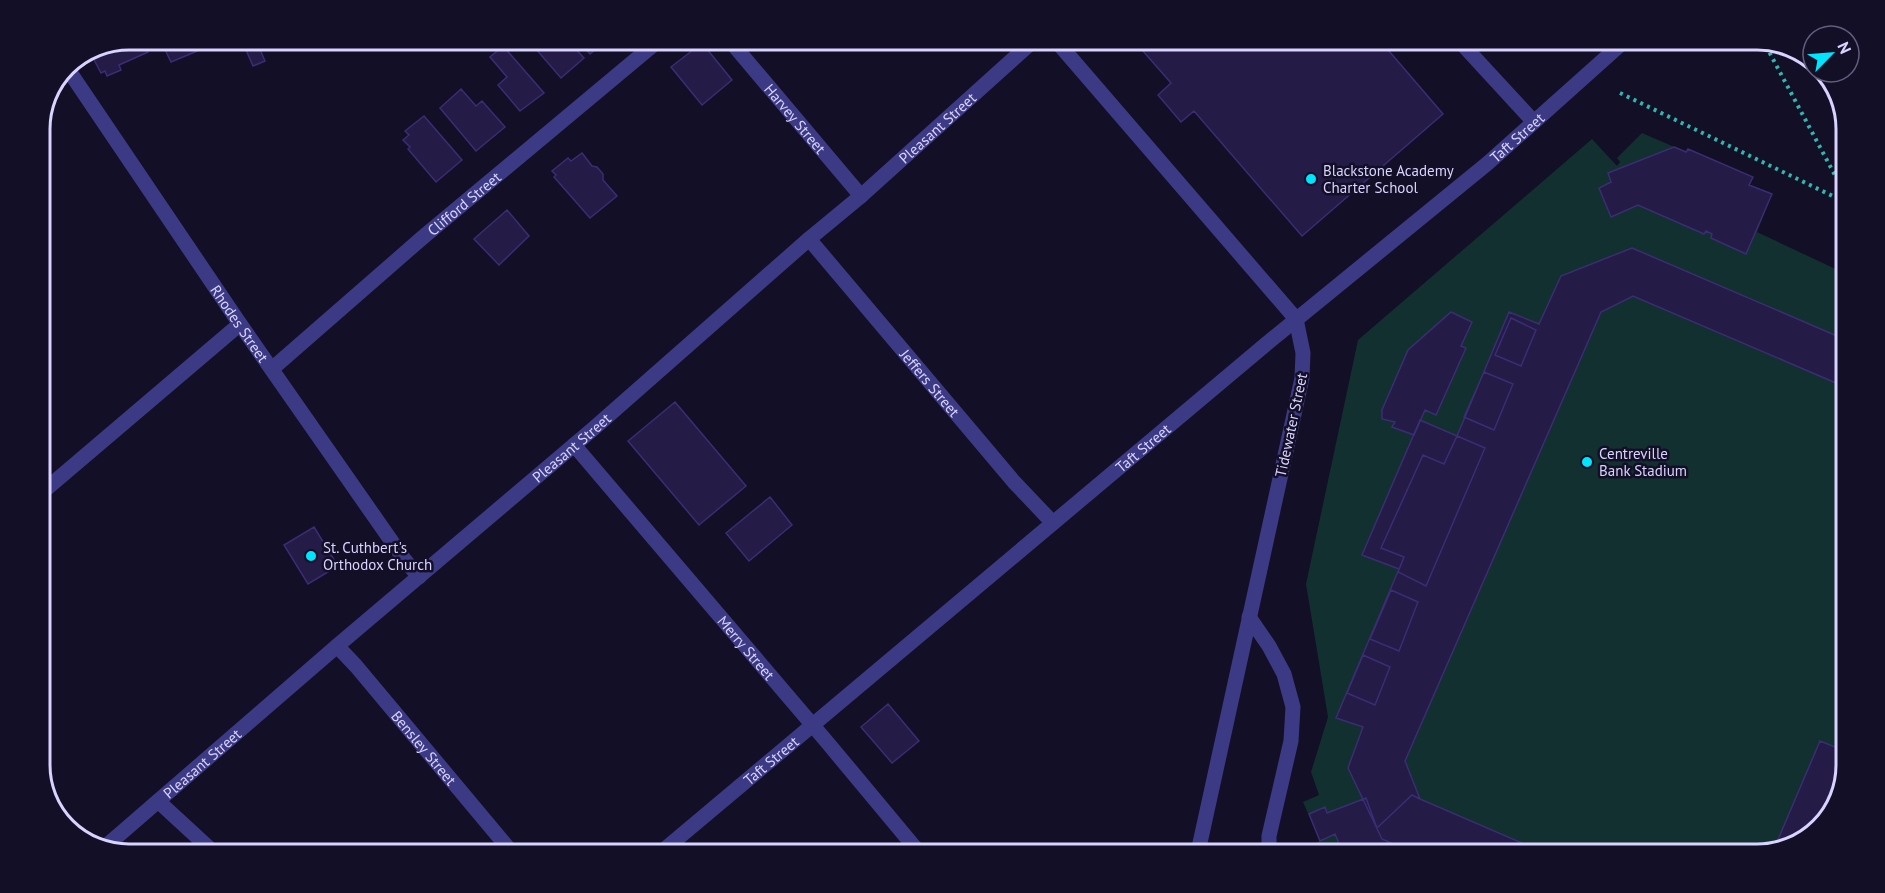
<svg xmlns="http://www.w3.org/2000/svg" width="1885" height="893" font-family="'PT Sans',sans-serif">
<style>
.green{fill:#12302f}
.building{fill:#241b47;stroke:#3b2d73;stroke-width:1.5}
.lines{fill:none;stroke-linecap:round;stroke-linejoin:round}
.path{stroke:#2fb8b0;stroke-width:4;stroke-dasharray:3 4.5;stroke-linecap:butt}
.minor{stroke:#3d3a85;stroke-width:15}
.poi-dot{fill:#00e5ff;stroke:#130f26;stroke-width:2}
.labels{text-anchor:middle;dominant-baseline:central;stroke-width:5;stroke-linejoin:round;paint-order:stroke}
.street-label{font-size:15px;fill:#d9d4ff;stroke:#130f26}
.poi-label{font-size:15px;fill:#d9d4ff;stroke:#130f26;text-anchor:start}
.rim{fill:none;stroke:#d9d4ff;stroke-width:3}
</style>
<rect width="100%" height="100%" fill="#130f26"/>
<path class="green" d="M 1642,133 L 1751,180 L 1749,185 L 1772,194 L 1757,232 L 1844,273 L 1839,799 L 1806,839 L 1756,854 L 1299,852 L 1298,850 L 1320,841 L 1303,802 L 1319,795 L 1311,772 L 1328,717 L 1306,584 L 1358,340 L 1592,139 L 1617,166 L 1620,162 L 1617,158 Z"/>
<path class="building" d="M 129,39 L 143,39 L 148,52 L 119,65 L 121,70 L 107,76 L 105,71 L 101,73 L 91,54 Z
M 160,39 L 198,39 L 202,49 L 171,62 Z
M 252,40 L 256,40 L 265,61 L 253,66 L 243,43 Z
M 529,41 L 568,41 L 584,58 L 561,78 Z
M 579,41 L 606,41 L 590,54 Z
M 702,43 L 732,80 L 702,105 L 671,67 Z
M 1136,43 L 1383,44 L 1443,114 L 1302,236 L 1194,111 L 1181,122 L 1158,95 L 1171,83 Z
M 503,46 L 544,93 L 520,111 L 498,85 L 507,77 L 490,57 Z
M 461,89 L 476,106 L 482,101 L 505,127 L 476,151 L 440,108 Z
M 424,116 L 462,160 L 436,182 L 408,149 L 410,147 L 403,140 L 409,135 L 405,131 Z
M 1674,147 L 1686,152 L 1688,149 L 1753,177 L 1749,185 L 1772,194 L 1746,254 L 1711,238 L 1712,234 L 1706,231 L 1704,234 L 1638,205 L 1611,217 L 1599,188 L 1611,182 L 1608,173 Z
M 582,153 L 592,166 L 597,167 L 603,174 L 603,180 L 617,196 L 590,218 L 554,177 L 556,175 L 552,171 L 568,158 L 571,161 Z
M 507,210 L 529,236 L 499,265 L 474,239 Z
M 1632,248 L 1844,339 L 1843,386 L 1633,296 L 1601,312 L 1405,761 L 1420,799 L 1545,853 L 1413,853 L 1382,839 L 1348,768 L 1363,727 L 1336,718 L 1399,569 L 1362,555 L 1420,420 L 1457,436 L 1509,312 L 1539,324 L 1561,276 Z
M 1451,312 L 1472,322 L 1461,346 L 1466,348 L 1436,415 L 1425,410 L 1414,435 L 1392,427 L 1395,422 L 1382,419 L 1382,410 L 1408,350 Z
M 1511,318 L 1536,330 L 1521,366 L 1495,355 Z
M 1484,372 L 1513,384 L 1494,430 L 1464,417 Z
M 675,402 L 746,486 L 699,525 L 628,441 Z
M 1457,436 L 1485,448 L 1426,586 L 1398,572 L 1404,557 L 1381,548 L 1423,455 L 1444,464 Z
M 770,497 L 792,525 L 749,561 L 726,533 Z
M 314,527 L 338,566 L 308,584 L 284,545 Z
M 1391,590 L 1418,602 L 1399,651 L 1370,639 Z
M 1363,655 L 1390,667 L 1375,705 L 1347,693 Z
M 888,704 L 919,741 L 892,763 L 861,727 Z
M 1820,741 L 1840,749 L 1839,770 L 1814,830 L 1806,839 L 1774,849 Z
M 1412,795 L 1420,799 L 1545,853 L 1324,852 L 1340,846 L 1335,834 L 1320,841 L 1309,814 L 1325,807 L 1327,813 L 1366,798 L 1377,828 Z"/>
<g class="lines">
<path class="path" d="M 1766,46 L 1845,194
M 1620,93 L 1845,202"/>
<g class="minor">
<path id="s1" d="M 731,42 L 861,196"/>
<path d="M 1058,43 L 1296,319 L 1303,353 L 1302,378 L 1198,852"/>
<path d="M 1463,45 L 1534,122"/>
<path id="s2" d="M 65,65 L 240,324 L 404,559 L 419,577"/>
<path id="s3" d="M 809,239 L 1014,482 L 1053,523"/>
<path id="s4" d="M 273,368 L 422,238 L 658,41"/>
<path id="s5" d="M 574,445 L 827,742 L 917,850"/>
<path d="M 39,495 L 240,324"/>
<path d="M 1249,617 L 1269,646 L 1284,674 L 1293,707 L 1291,741 L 1269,836 L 1269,852"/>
<path id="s6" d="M 337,646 L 356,666 L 509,849"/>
<path d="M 158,801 L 209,848"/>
<path id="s7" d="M 105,847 L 337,646 L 593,429 L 809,239 L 861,196 L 1031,43"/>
<path id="s8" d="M 665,849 L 1265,345 L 1488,163 L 1620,45"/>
</g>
</g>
<g class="poi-dot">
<circle cx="1311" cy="179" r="6"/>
<circle cx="1587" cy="462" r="6"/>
<circle cx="311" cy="556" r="6"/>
</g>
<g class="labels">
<g class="street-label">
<text stroke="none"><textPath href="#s1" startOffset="100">Harvey Street</textPath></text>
<text stroke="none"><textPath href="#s7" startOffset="1100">Pleasant Street</textPath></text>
<text stroke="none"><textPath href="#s8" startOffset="1110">Taft Street</textPath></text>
<text stroke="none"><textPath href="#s4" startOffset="252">Clifford Street</textPath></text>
<text stroke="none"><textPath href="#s2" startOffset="312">Rhodes Street</textPath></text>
<text stroke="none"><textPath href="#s3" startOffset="188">Jeffers Street</textPath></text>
<text transform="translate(1291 425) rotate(-78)">Tidewater Street</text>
<text stroke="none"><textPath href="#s7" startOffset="614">Pleasant Street</textPath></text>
<text stroke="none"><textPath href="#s8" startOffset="624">Taft Street</textPath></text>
<text stroke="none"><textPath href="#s5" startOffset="266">Merry Street</textPath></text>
<text stroke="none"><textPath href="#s6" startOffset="134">Bensley Street</textPath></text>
<text stroke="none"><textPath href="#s8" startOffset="138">Taft Street</textPath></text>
<text stroke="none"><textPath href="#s7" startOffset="128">Pleasant Street</textPath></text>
</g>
<g class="poi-label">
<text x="1323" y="170">Blackstone Academy<tspan x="1323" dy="17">Charter School</tspan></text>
<text x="1599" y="453">Centreville<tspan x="1599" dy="17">Bank Stadium</tspan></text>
<text x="323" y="547">St. Cuthbert's<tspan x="323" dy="17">Orthodox Church</tspan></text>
</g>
</g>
<path d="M0 0H1885V893H0ZM129 50H1757A79 79 0 0 1 1836 129V765A79 79 0 0 1 1757 844H129A79 79 0 0 1 50 765V129A79 79 0 0 1 129 50Z" fill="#130f26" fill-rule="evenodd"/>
<path class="rim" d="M129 50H1757A79 79 0 0 1 1836 129V765A79 79 0 0 1 1757 844H129A79 79 0 0 1 50 765V129A79 79 0 0 1 129 50Z"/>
<g transform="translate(1831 54) rotate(65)"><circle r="28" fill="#130f26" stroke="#625e7d" stroke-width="1.5"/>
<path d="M0-4.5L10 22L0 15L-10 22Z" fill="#00e5ff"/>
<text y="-9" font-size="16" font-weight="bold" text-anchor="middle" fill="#d9d4ff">N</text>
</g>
</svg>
